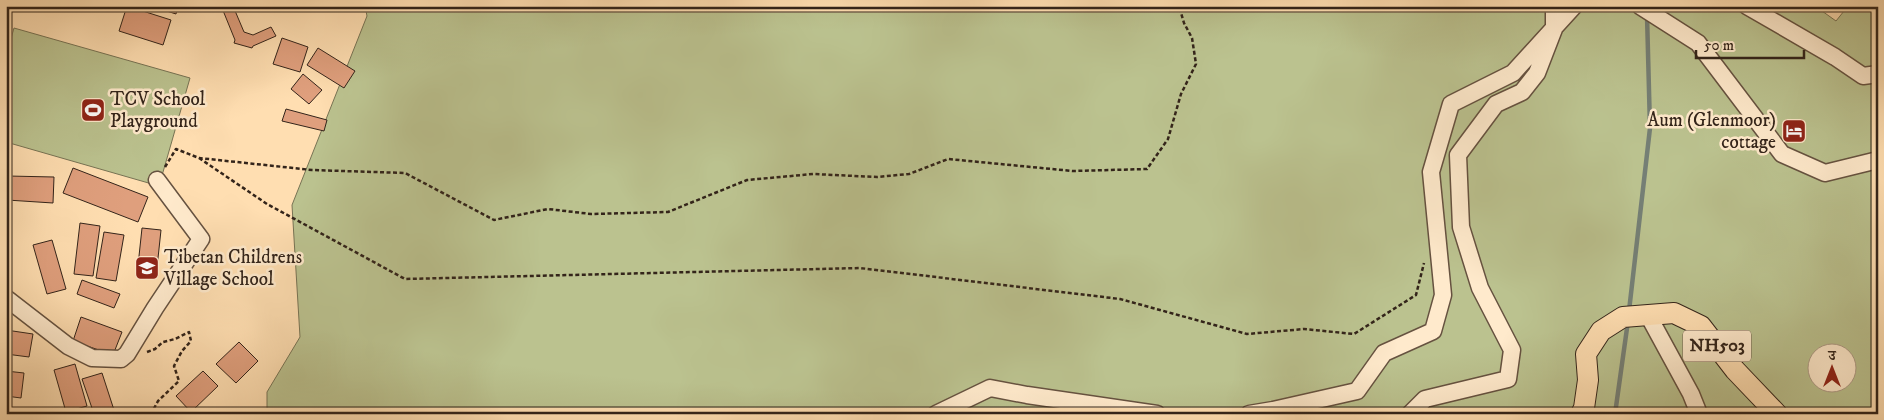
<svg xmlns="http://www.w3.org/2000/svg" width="1884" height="420" font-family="'IM FELL DW Pica','Noto Serif Devanagari',serif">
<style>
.green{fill:#bbc28f;stroke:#777354;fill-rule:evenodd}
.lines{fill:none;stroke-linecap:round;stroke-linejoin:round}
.stream{stroke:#757f75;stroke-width:4.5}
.building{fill:#df9f7d;stroke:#33241a}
.minor-casing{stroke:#665240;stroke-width:19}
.major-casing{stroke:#33241a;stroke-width:22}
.path{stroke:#33241a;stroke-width:2.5;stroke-dasharray:4 2.5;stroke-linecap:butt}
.minor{stroke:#ffeacc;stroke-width:16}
.major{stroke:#ffdeb1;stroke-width:20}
.labels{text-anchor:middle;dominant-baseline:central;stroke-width:5;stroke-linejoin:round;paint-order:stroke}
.shield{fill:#ffeacc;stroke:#705f4f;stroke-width:1}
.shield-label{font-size:18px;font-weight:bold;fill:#33241a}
.poi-label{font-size:19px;fill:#33241a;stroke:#ffeacc;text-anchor:start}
</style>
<rect width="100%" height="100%" fill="#ffdeb1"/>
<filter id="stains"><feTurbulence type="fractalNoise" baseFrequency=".004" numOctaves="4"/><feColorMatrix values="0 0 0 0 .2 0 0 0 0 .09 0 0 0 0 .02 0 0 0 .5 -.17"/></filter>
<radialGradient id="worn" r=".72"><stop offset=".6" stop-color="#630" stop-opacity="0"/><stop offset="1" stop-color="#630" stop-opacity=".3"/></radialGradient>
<path class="green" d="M 365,6 L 1815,6 L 1836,21 L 1848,6 L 1878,6 L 1878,414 L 267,414 L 267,392 L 300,337 L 292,205 L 367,16 ZM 1816,352 L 1846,352 L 1846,382 L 1816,382 Z
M 14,28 L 190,78 L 159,186 L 6,142 L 6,56 Z"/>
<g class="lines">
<path class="stream" d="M 1629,311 L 1650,128 L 1647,15
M 1615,414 L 1628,321"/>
</g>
<path class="building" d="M 127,6 L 171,20 L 163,45 L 119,31 Z
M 151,6 L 178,6 L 176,14 Z
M 226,6 L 233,6 L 244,32 L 253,35 L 271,27 L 276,36 L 253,46 L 252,48 L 234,43 L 235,40 L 222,8 Z
M 282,38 L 308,47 L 300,72 L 273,64 Z
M 318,48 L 355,71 L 344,88 L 307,65 Z
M 303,74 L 322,90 L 309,104 L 291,89 Z
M 286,109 L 327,120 L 324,131 L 282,121 Z
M 73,168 L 148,197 L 138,222 L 63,193 Z
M 8,176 L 54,177 L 53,203 L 7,200 Z
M 80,223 L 100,226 L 93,276 L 74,274 Z
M 142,228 L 161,230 L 156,277 L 137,275 Z
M 104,232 L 124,235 L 116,281 L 96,278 Z
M 52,240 L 66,289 L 47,294 L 33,245 Z
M 82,280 L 120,294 L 114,308 L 77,294 Z
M 81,317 L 122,332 L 113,355 L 73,341 Z
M 6,330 L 33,334 L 29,357 L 6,354 Z
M 239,342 L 258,361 L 236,383 L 216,364 Z
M 75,364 L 87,406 L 66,412 L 54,370 Z
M 6,371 L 24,373 L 21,398 L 6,396 Z
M 203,371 L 218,386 L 191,412 L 176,396 Z
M 102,373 L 114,410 L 103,414 L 94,414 L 82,379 Z"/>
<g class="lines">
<defs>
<path id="minor" d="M 1640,6 L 1698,43 L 1782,154 L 1825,173 L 1878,160
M 1747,6 L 1835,57 L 1863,76 L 1878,74
M 6,298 L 68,346 L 92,358 L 121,359 L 127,354 L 155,308 L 201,239 L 157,180
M 1648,315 L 1691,394 L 1699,414
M 936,414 L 990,388 L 1027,395 L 1157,414
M 1249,414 L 1273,410 L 1357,391 L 1384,353 L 1433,331 L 1443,295 L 1431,172 L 1451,104 L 1513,73 L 1574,6
M 1410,414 L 1425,399 L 1508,379 L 1512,350 L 1480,288 L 1461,227 L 1458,155 L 1496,104 L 1522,92 L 1537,73 L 1554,29 L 1554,6"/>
<path id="major" d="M 1581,414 L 1584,408 L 1588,380 L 1586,354 L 1601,331 L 1623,317 L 1674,313 L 1701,326 L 1735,370 L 1777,414"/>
</defs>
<use href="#minor" class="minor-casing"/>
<use href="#major" class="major-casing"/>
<path class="path" d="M 6,42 L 10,43
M 199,158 L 267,204 L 405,279 L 860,268 L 1120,299 L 1247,334 L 1304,329 L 1354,334 L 1416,295 L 1424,263
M 165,167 L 176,149 L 199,158 L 312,170 L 405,173 L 494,220 L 548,209 L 591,214 L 668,212 L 747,180 L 813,174 L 877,177 L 909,174 L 948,159 L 1073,171 L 1147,169 L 1168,139 L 1181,94 L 1196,64 L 1192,38 L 1184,23 L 1179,6
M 147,352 L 155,349 L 163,342 L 175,339 L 189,332 L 191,341 L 182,351 L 174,366 L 179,381 L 158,401 L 151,414"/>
<use href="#minor" class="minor"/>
<use href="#major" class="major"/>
</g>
<defs>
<symbol id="stadium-square" viewBox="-11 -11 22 22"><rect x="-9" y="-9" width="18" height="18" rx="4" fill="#8f2418" stroke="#ffeacc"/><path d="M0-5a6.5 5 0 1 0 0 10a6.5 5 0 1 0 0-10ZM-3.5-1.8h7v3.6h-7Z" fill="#fff"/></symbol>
<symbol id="hotel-square" viewBox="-11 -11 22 22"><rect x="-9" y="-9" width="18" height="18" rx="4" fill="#8f2418" stroke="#ffeacc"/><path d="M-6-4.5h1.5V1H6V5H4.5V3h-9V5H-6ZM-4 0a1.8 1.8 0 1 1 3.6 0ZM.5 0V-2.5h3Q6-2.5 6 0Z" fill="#fff"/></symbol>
<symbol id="school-square" viewBox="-11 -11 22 22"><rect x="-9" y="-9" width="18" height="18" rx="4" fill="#8f2418" stroke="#ffeacc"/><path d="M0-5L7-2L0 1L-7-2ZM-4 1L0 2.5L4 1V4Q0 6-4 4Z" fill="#fff"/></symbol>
</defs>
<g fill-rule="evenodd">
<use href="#stadium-square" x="79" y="96" width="28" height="28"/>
<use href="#hotel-square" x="1780" y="117" width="28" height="28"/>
<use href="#school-square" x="133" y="254" width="28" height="28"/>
</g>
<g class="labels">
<rect class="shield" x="1683" y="330.5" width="68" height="31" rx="4"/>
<g class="shield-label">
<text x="1717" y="346">NH503</text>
</g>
<g class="poi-label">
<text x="110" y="99">TCV School<tspan x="110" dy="22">Playground</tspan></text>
<text x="1776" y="120" text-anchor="end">Aum (Glenmoor)<tspan x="1776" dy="22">cottage</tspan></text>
<text x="164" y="257">Tibetan Childrens<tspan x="164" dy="22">Village School</tspan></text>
</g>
</g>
<rect width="1884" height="420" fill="none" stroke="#ffdeb1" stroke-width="25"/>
<rect x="8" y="8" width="1869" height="405" fill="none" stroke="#33241a" stroke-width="2.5"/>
<rect x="12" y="12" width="1859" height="395" fill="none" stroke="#33241a"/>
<g transform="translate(1832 368)"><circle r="24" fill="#ffeacc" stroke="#ad9b85"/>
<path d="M0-4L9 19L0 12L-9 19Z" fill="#8f2418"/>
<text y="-8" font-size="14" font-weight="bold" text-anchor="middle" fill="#33241a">उ</text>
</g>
<path d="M1696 50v8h108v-8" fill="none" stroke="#33241a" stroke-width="2.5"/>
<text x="1704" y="50" font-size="15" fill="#33241a" stroke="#ffeacc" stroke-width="4" paint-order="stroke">50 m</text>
<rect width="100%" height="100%" filter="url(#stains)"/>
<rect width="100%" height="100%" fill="url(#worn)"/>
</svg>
